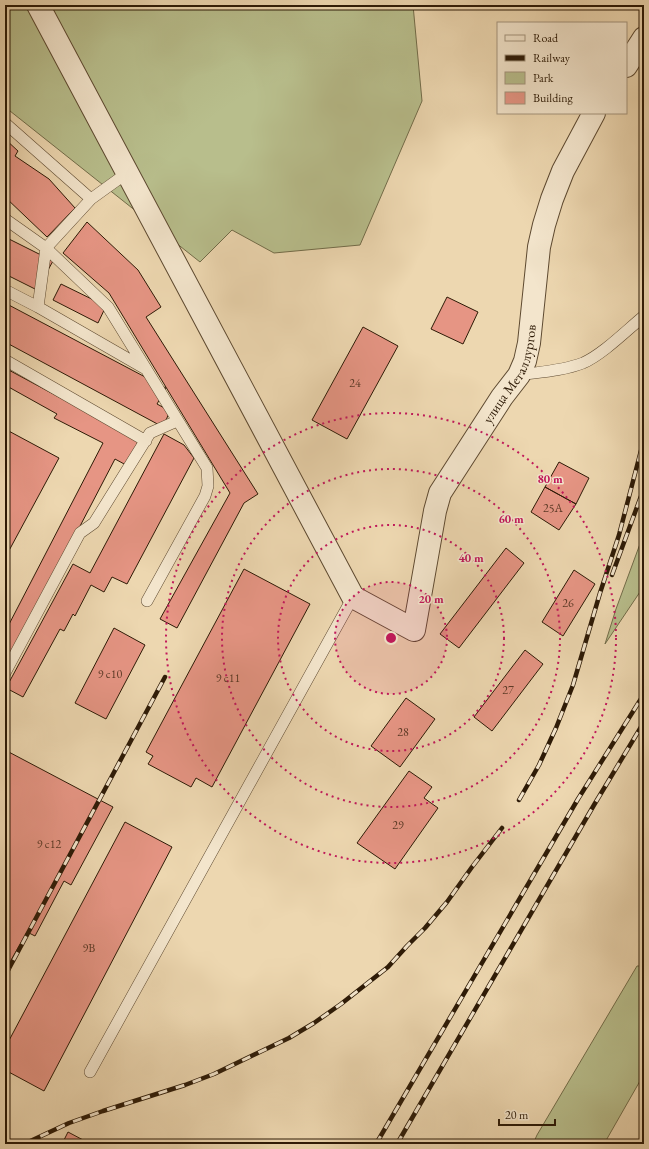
<svg xmlns="http://www.w3.org/2000/svg" width="649" height="1149" font-family="'EB Garamond',serif">
<style>
.green{fill:#b8be8c;stroke:#726c49}
.building{fill:#e69584;stroke:#2d1a06}
.lines{fill:none;stroke-linecap:round;stroke-linejoin:round}
.service-casing{stroke:#5d4930;stroke-width:12}
.minor-casing{stroke:#5d4930;stroke-width:24}
.service{stroke:#f3e5cc;stroke-width:11}
.minor{stroke:#f3e5cc;stroke-width:22}
.rail-casing{stroke:#2d1a06;stroke-width:4.5}
.rail{stroke:#f3e5cc;stroke-width:3;stroke-dasharray:9;stroke-linecap:butt}
.ring{fill:none;stroke:#c2185b;stroke-width:2;stroke-dasharray:2 4}
.labels{text-anchor:middle;dominant-baseline:central;stroke-width:3;stroke-linejoin:round;paint-order:stroke}
.number-label{font-size:12px;fill:#5b3926}
.street-label{font-size:14px;fill:#2d1a06;stroke:#f3e5cc}
.centre{fill:#c2185b;stroke:#f3e5cc;stroke-width:2}
.ring-label{font-size:12px;text-anchor:middle;font-weight:bold;fill:#c2185b;stroke:#f3e5cc;stroke-width:3;stroke-linejoin:round;paint-order:stroke}
</style>
<rect width="100%" height="100%" fill="#edd7b0"/>
<filter id="stains"><feTurbulence type="fractalNoise" baseFrequency=".005" numOctaves="4"/><feColorMatrix values="0 0 0 0 .2 0 0 0 0 .09 0 0 0 0 .02 0 0 0 .5 -.17"/></filter>
<radialGradient id="worn" r=".72"><stop offset=".6" stop-color="#630" stop-opacity="0"/><stop offset="1" stop-color="#630" stop-opacity=".3"/></radialGradient>
<path class="green" d="M 5,5 L 413,5 L 422,101 L 360,245 L 274,253 L 232,230 L 200,262 L 5,107 Z
M 644,533 L 644,586 L 605,644 L 616,609 Z
M 637,966 L 644,966 L 644,1074 L 604,1144 L 533,1144 L 537,1135 Z"/>
<path class="building" d="M 5,139 L 18,151 L 15,156 L 49,179 L 75,208 L 47,237 L 5,197 Z
M 87,222 L 138,270 L 161,307 L 146,317 L 258,494 L 244,503 L 177,628 L 160,619 L 230,493 L 109,293 L 63,253 Z
M 5,237 L 53,261 L 37,290 L 5,274 Z
M 61,284 L 106,306 L 98,323 L 53,300 Z
M 447,297 L 478,312 L 463,344 L 431,329 Z
M 5,303 L 166,388 L 157,404 L 170,411 L 163,427 L 5,342 Z
M 363,327 L 398,346 L 347,439 L 312,420 Z
M 5,368 L 139,440 L 126,465 L 115,459 L 5,670 L 5,632 L 103,443 L 54,418 L 57,414 L 5,385 Z
M 5,429 L 59,458 L 5,558 Z
M 164,434 L 184,445 L 194,458 L 127,584 L 112,577 L 104,592 L 91,585 L 75,616 L 73,614 L 64,631 L 60,629 L 23,697 L 6,688 L 73,564 L 90,573 Z
M 559,462 L 589,478 L 576,504 L 545,487 Z
M 545,487 L 576,504 L 559,530 L 531,512 Z
M 506,548 L 524,563 L 459,648 L 440,634 Z
M 244,569 L 310,604 L 212,787 L 196,778 L 191,787 L 148,764 L 153,756 L 146,752 Z
M 574,570 L 595,584 L 563,636 L 542,622 Z
M 114,628 L 145,645 L 106,719 L 75,703 Z
M 525,650 L 543,664 L 492,731 L 474,717 Z
M 406,698 L 435,719 L 400,767 L 371,746 Z
M 5,750 L 113,807 L 71,885 L 64,881 L 35,936 L 27,932 L 10,962 L 5,959 Z
M 409,771 L 432,787 L 424,798 L 438,808 L 395,869 L 357,843 Z
M 125,822 L 172,847 L 44,1091 L 5,1070 L 5,1048 Z
M 68,1132 L 85,1141 L 83,1144 L 62,1144 Z"/>
<g class="lines">
<defs>
<path id="service" d="M 5,123 L 91,199
M 5,219 L 46,248 L 91,199 L 127,173
M 46,248 L 108,307 L 207,468 L 208,486 L 205,496 L 147,601
M 5,290 L 38,307 L 144,368
M 38,307 L 46,248
M 5,360 L 146,441
M 519,375 C 540,372 562,371 583,363 C 602,355 627,330 644,316
M 5,673 L 80,533 L 94,523 L 150,433 L 177,421
M 90,1072 L 353,597"/>
<g id="minor">
<path id="s1" d="M 38,5 L 353,597 L 414,630 L 435,511 L 440,493 L 502,397 L 519,375 L 525,361 L 529,343 L 539,247 L 544,225 L 552,199 L 563,171 L 594,113"/>
<path d="M 626,66 L 644,38"/>
</g>
</defs>
<use href="#service" class="service-casing"/>
<use href="#minor" class="minor-casing"/>
<use href="#service" class="service"/>
<use href="#minor" class="minor"/>
<defs>
<path id="rail" d="M 612,575 L 644,488
M 519,800 L 539,765 L 556,728 L 573,685 L 600,593 L 619,535 L 644,439
M 5,976 L 165,677
M 24,1144 L 69,1123 L 103,1111 L 185,1085 L 214,1074 L 289,1038 L 314,1023 L 341,1004 L 388,967 L 407,946 L 425,928 L 447,902 L 472,867 L 502,828
M 376,1144 L 578,799 L 644,694
M 397,1144 L 594,805 L 644,722"/>
</defs>
<use href="#rail" class="rail-casing"/>
<use href="#rail" class="rail"/>
</g>
<circle cx="391" cy="638" r="56" fill="#c2185b" fill-opacity=".12"/>
<g class="ring">
<circle cx="391" cy="638" r="56"/>
<circle cx="391" cy="638" r="113"/>
<circle cx="391" cy="638" r="169"/>
<circle cx="391" cy="638" r="225"/>
</g>
<g class="labels">
<g class="number-label">
<text x="355" y="383">24</text>
<text x="553" y="508">25А</text>
<text x="568" y="603">26</text>
<text x="110" y="674">9 с10</text>
<text x="228" y="678">9 с11</text>
<text x="508" y="690">27</text>
<text x="403" y="732">28</text>
<text x="398" y="825">29</text>
<text x="49" y="844">9 с12</text>
<text x="89" y="948">9В</text>
</g>
<g class="street-label">
<text stroke="none"><textPath href="#s1" startOffset="1019">улица Металлургов</textPath></text>
</g>
</g>
<circle cx="391" cy="638" r="6" class="centre"/>
<g class="ring-label">
<text x="550" y="483">80 m</text>
<text x="511" y="523">60 m</text>
<text x="471" y="562">40 m</text>
<text x="431" y="603">20 m</text>
</g>
<rect width="649" height="1149" fill="none" stroke="#edd7b0" stroke-width="20"/>
<rect x="6" y="6" width="637" height="1137" fill="none" stroke="#2d1a06" stroke-width="2"/>
<rect x="10" y="10" width="629" height="1129" fill="none" stroke="#2d1a06"/>
<rect x="497" y="22" width="130" height="92" fill="#f3e5cc" stroke="#a4947d"/>
<rect x="505" y="35" width="20" height="6" fill="#f3e5cc" stroke="#a4947d"/>
<text x="533" y="42" font-size="12" fill="#2d1a06">Road</text>
<rect x="505" y="55" width="20" height="6" fill="#2d1a06" stroke="#a4947d"/>
<text x="533" y="62" font-size="12" fill="#2d1a06">Railway</text>
<rect x="505" y="72" width="20" height="12" fill="#b8be8c" stroke="#a4947d"/>
<text x="533" y="82" font-size="12" fill="#2d1a06">Park</text>
<rect x="505" y="92" width="20" height="12" fill="#e69584" stroke="#a4947d"/>
<text x="533" y="102" font-size="12" fill="#2d1a06">Building</text>
<path d="M499 1119v6h56v-6" fill="none" stroke="#2d1a06" stroke-width="2"/>
<text x="505" y="1119" font-size="12" fill="#2d1a06" stroke="#f3e5cc" stroke-width="3" paint-order="stroke">20 m</text>
<rect width="100%" height="100%" filter="url(#stains)"/>
<rect width="100%" height="100%" fill="url(#worn)"/>
</svg>
